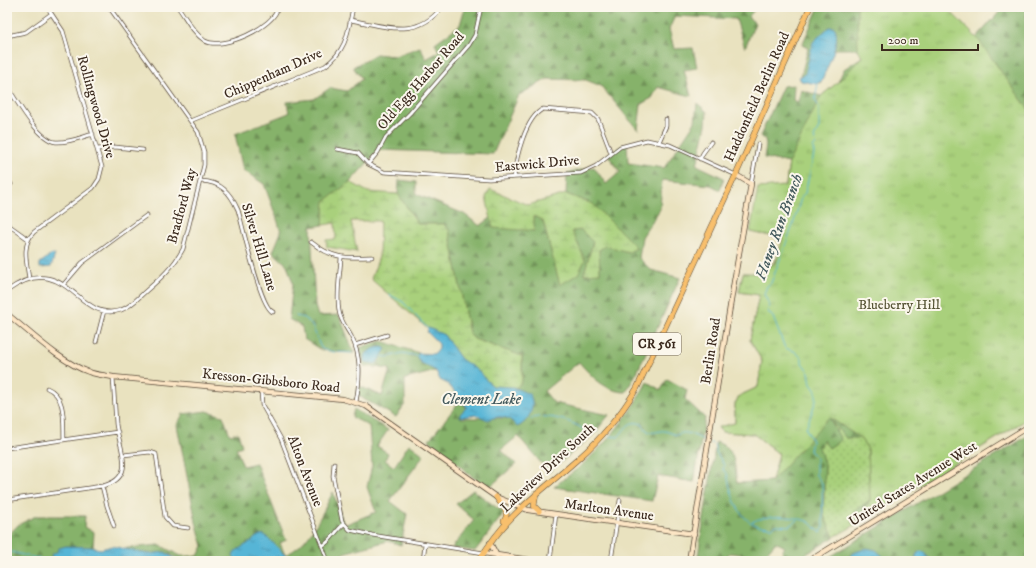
<svg xmlns="http://www.w3.org/2000/svg" width="1036" height="568" font-family="'IM FELL DW Pica',serif">
<style>
.grass{fill:url(#grass-dots);stroke:#727d4c}
.forest{fill:url(#forest-firs);stroke:#606e44}
.wetland{fill:url(#wetland-marsh);stroke:#727d4c}
.park{fill:url(#park-tufts);stroke:#727d4c}
.water{fill:url(#water-ripples);stroke:#49707a}
.lines{fill:none;stroke-linecap:round;stroke-linejoin:round}
.stream{stroke:#57b5d6;stroke-width:1}
.street-casing{stroke:#554636;stroke-width:4.5}
.secondary-casing{stroke:#554636;stroke-width:6}
.primary-casing{stroke:#554636;stroke-width:6}
.street{stroke:#fff;stroke-width:3}
.secondary{stroke:#fce5c4;stroke-width:4.5}
.primary{stroke:#f8bf6c;stroke-width:5}
.labels{text-anchor:middle;dominant-baseline:central;stroke-width:4;stroke-linejoin:round;paint-order:stroke}
.shield{fill:#fbf7ec;stroke:#75685c;stroke-width:1}
.shield-label{font-size:13px;font-weight:bold;fill:#3b2a1e}
.street-label{font-size:14px;fill:#3b2a1e;stroke:#fbf7ec}
.park-label{font-size:14px;fill:#565435;stroke:#fbf7ec}
.water-label{font-size:15px;font-style:italic;fill:#455b5e;stroke:#fbf7ec}
</style>
<defs>
<pattern id="grass-dots" width="8" height="8" patternUnits="userSpaceOnUse"><rect width="8" height="8" fill="#a9d07b"/><path d="M2 2h.1M6 6h.1" fill="none" stroke="#92b36a" stroke-width="1.8" stroke-linecap="round"/></pattern>
<pattern id="forest-firs" width="22" height="20" patternUnits="userSpaceOnUse"><rect width="22" height="20" fill="#86b26b"/><path d="M5 1l3.5 6h-7zM16 11l3.5 6h-7z" fill="#6f9157"/></pattern>
<pattern id="wetland-marsh" width="20" height="14" patternUnits="userSpaceOnUse"><rect width="20" height="14" fill="#a9d07b"/><path d="M1 5h8M5 5V1M11 12h8M15 12V8" fill="none" stroke="#92b36a"/></pattern>
<pattern id="park-tufts" width="24" height="20" patternUnits="userSpaceOnUse"><rect width="24" height="20" fill="#a9d07b"/><path d="M3 7l-1-3M5 7V3M7 7l1-3M15 17l-1-3M17 17v-4M19 17l1-3" fill="none" stroke="#92b36a"/></pattern>
<pattern id="water-ripples" width="26" height="14" patternUnits="userSpaceOnUse"><rect width="26" height="14" fill="#57b5d6"/><path d="M2 4q2-2 4 0t4 0M15 11q2-2 4 0t4 0" fill="none" stroke="#4993ad"/></pattern>
</defs>
<rect width="100%" height="100%" fill="#fbf7ec"/>
<filter id="ink" filterUnits="userSpaceOnUse"><feTurbulence type="fractalNoise" baseFrequency=".025" numOctaves="2"/><feDisplacementMap in="SourceGraphic" scale="8" xChannelSelector="R" yChannelSelector="G"/><feConvolveMatrix kernelMatrix="1 2 1 2 8 2 1 2 1" color-interpolation-filters="sRGB"/></filter>
<filter id="wash" filterUnits="userSpaceOnUse"><feTurbulence type="fractalNoise" baseFrequency=".012" numOctaves="4" result="noise"/><feDisplacementMap in="SourceGraphic" scale="16" xChannelSelector="R" yChannelSelector="G"/><feGaussianBlur stdDeviation="0.9" result="paint"/><feColorMatrix in="noise" values="0 0 0 0 0 0 0 0 0 0 0 0 0 0 0 0 0 1.4 0 .05"/><feComposite in="paint" operator="in"/></filter>
<g filter="url(#wash)">
<rect width="100%" height="100%" fill="#e9e2bf"/>
<path class="grass" d="M 829,416 L 860,438 L 868,449 L 870,500 L 855,511 L 852,523 L 855,525 L 834,537 L 823,514 L 825,467 L 818,447 L 823,439 Z"/>
<path class="forest" d="M 465,7 L 757,7 L 748,17 L 755,23 L 745,48 L 736,19 L 675,16 L 669,29 L 674,49 L 693,48 L 697,68 L 684,70 L 691,96 L 658,87 L 652,98 L 641,104 L 638,130 L 601,86 L 586,80 L 547,79 L 519,95 L 493,154 L 379,150 L 350,182 L 326,201 L 323,225 L 311,227 L 315,306 L 318,316 L 339,315 L 354,353 L 321,350 L 304,339 L 302,327 L 289,319 L 293,283 L 287,265 L 273,252 L 281,232 L 276,216 L 264,184 L 243,170 L 235,134 L 289,113 L 287,102 L 314,99 L 330,88 L 347,91 L 362,79 L 353,67 L 376,54 L 395,56 L 420,47 L 426,59 L 439,52 L 435,43 L 460,25 Z
M 819,7 L 946,7 L 976,38 L 1004,7 L 1029,7 L 1029,418 L 855,525 L 852,523 L 855,511 L 870,500 L 868,449 L 860,438 L 846,438 L 830,419 L 841,440 L 829,448 L 823,440 L 819,447 L 825,467 L 823,514 L 834,537 L 795,561 L 788,561 L 782,552 L 785,547 L 776,542 L 763,557 L 730,553 L 720,561 L 698,556 L 716,442 C 737,449 734,466 737,483 L 772,481 L 779,454 L 754,434 L 722,432 L 718,428 L 735,423 L 735,404 L 739,396 L 758,387 L 762,361 L 750,340 L 759,295 L 739,292 L 743,273 C 747,273 755,275 759,273 C 774,267 782,254 783,238 L 750,232 L 785,190 L 789,163 L 764,158 L 766,145 L 765,139 L 760,136 L 783,86 L 794,85 L 793,100 L 798,102 L 801,90 L 821,96 L 838,82 L 844,69 L 862,57 L 858,49 L 834,49 L 821,83 L 800,80 L 808,48 L 802,45 Z
M 697,103 L 707,112 L 706,125 L 697,165 L 724,178 L 720,190 L 711,185 L 662,180 L 660,209 L 642,237 L 639,258 L 651,270 L 680,278 L 638,370 L 626,392 C 606,392 591,376 579,362 L 544,391 L 554,403 L 609,415 L 593,435 L 549,472 L 518,436 L 501,450 L 516,464 L 487,489 L 429,440 L 460,401 L 467,408 L 461,418 L 508,418 L 520,426 L 532,399 L 516,388 L 522,381 L 522,356 L 474,339 L 469,333 L 449,230 L 444,224 L 418,224 L 398,194 L 399,180 L 416,182 L 416,194 L 464,214 L 480,226 L 492,217 L 533,231 L 534,216 L 543,221 L 560,285 L 572,231 L 581,230 L 593,242 L 584,274 L 600,273 L 599,250 L 605,245 L 629,252 L 593,204 L 566,194 L 567,173 L 594,167 L 606,184 L 620,172 L 608,155 L 627,143 L 628,163 L 664,168 L 695,122 Z
M 381,341 L 419,353 L 419,361 L 436,371 L 405,379 L 405,404 L 396,417 L 357,395 L 359,386 L 382,396 L 390,369 L 364,366 L 359,348 Z
M 667,379 L 687,390 L 685,399 L 705,418 L 694,482 L 658,476 L 652,501 L 554,487 C 563,479 574,472 583,464 C 609,441 631,413 647,382 L 661,390 Z
M 354,409 L 388,430 L 377,446 L 388,453 L 385,460 L 394,467 L 409,444 L 424,455 L 390,501 L 407,514 L 401,545 L 388,541 L 343,553 L 338,561 L 291,561 L 266,538 L 233,555 L 236,561 L 183,561 L 165,552 L 148,554 L 119,549 L 159,545 L 181,556 L 198,556 L 203,546 L 196,522 L 177,425 L 183,414 L 207,411 L 223,416 L 230,435 L 238,433 L 242,446 L 236,448 L 243,466 L 256,463 L 286,540 L 280,543 L 285,555 C 310,545 321,515 333,492 L 344,525 L 376,512 L 367,487 L 372,466 L 369,426 L 352,417 Z
M 1029,435 L 1029,561 L 930,561 L 929,559 L 916,555 L 916,561 L 823,561 Z
M 473,490 L 504,513 L 475,551 L 452,548 L 474,520 L 456,504 Z
M 36,516 L 85,516 L 84,527 L 94,532 L 93,549 L 52,555 L 53,561 L 7,561 L 7,537 L 18,525 Z"/>
<path class="wetland" d="M 350,182 L 368,192 L 398,194 L 418,224 L 444,224 L 449,230 L 469,333 L 474,339 L 522,356 L 522,381 L 516,388 L 493,386 L 461,359 L 444,335 L 428,329 L 371,279 L 379,257 L 380,221 L 351,221 L 357,252 L 327,247 L 326,240 L 336,239 L 335,223 L 323,225 L 325,201 Z
M 490,189 L 528,205 L 566,194 L 593,204 L 637,248 L 629,252 L 605,246 L 599,250 L 600,273 L 584,274 L 593,242 L 581,230 L 572,231 L 585,260 L 578,274 L 560,285 L 543,221 L 534,216 L 534,231 L 493,228 L 486,197 Z"/>
<path class="park" d="M 857,7 L 946,7 L 977,38 L 1029,110 L 1029,418 L 855,525 L 870,500 L 868,449 L 860,438 L 829,417 L 772,481 L 779,454 L 754,434 L 722,432 L 718,427 L 735,423 L 735,404 L 739,396 L 758,387 L 762,361 L 750,340 L 759,295 L 739,292 L 743,273 L 758,273 L 776,262 L 783,238 L 750,232 L 758,188 L 786,186 L 789,162 L 821,96 L 838,82 L 862,57 L 858,49 Z"/>
<path class="water" d="M 829,27 L 834,27 C 843,37 826,69 822,81 L 816,84 L 801,81 L 799,77 L 805,74 L 813,42 Z
M 52,254 L 55,255 L 51,267 L 40,268 L 40,263 Z
M 429,328 L 444,335 L 461,359 L 479,371 L 486,380 L 493,386 L 513,387 L 529,394 C 537,404 529,423 517,427 C 510,417 501,414 488,420 L 477,415 L 460,417 L 460,414 L 467,407 L 448,384 L 440,380 L 436,371 L 421,363 L 417,358 L 418,353 L 435,354 L 439,349 L 439,344 L 427,332 Z
M 383,347 L 386,349 L 376,364 L 365,362 L 364,356 C 369,350 375,347 383,347 Z
M 263,534 C 274,542 281,552 291,561 L 236,561 L 233,556 C 236,547 250,545 256,537 Z
M 66,546 L 91,547 L 101,549 L 112,546 L 148,554 L 165,552 L 175,559 L 191,561 L 53,561 L 51,555 L 58,551 L 59,548 Z
M 867,548 L 876,550 L 888,561 L 846,561 L 853,553 Z
M 920,551 L 925,552 L 930,561 L 916,561 L 916,555 Z"/>
<g class="lines">
<path class="stream" d="M 390,295 L 403,302 L 429,330
M 296,316 C 299,317 303,317 305,319 C 316,325 315,339 322,349 L 334,352 L 352,353
M 382,356 L 388,357 L 402,353 L 418,356
M 528,418 L 531,419 C 543,412 577,422 585,431 L 593,429 L 598,432
M 609,436 L 618,437 C 626,429 628,419 642,424 C 648,434 651,433 661,431 C 666,430 672,434 677,435 C 686,429 696,437 706,441
M 711,443 L 714,444 L 716,452 L 724,465 L 723,470 L 727,473 C 730,491 737,518 756,525 C 761,527 767,526 772,528 L 776,525 L 789,526 L 797,520
M 752,522 C 765,514 792,516 807,521 C 812,524 817,529 821,533 L 823,527 L 822,483 L 816,475 L 816,456 L 810,451 L 812,441 L 806,429 L 816,400 L 816,391 L 811,384 L 809,372 L 802,363 L 802,358 L 794,351 L 785,348 L 773,317 L 768,312 L 769,304 L 764,294 L 767,286 L 771,283 L 793,225 L 801,198 L 805,193 L 814,154 L 813,148 L 816,144 L 814,137 L 819,128 L 819,107 L 815,100 L 818,83
M 7,551 L 48,561"/>
</g>
</g>
<g filter="url(#ink)">
<g class="lines">
<defs>
<path id="street" d="M 178,7 C 186,18 193,33 205,41 C 222,51 275,27 278,7
M 350,20 C 385,26 417,40 442,7
M 7,36 L 26,32 L 51,14
M 7,86 C 17,101 38,140 56,142 C 68,143 82,137 93,134
M 190,121 L 325,66 C 347,50 348,32 353,7
M 659,142 L 666,126 L 666,119
M 98,149 L 115,147 L 143,150
M 337,149 L 358,153 L 368,164 L 384,172 L 489,179 L 581,173 L 596,166 L 620,147 L 647,140 L 670,145 L 736,175
M 700,159 L 703,153 L 711,142
M 368,164 L 378,152 L 386,137 L 410,113 L 469,45 L 475,35 L 481,7
M 514,177 C 516,158 525,118 543,109 L 592,113 L 598,119 L 611,153
M 201,181 C 221,182 230,192 238,210 C 243,226 260,308 273,312
M 751,184 L 758,144
M 7,186 L 11,184
M 7,224 L 28,239
M 311,242 C 332,259 346,258 372,257
M 341,258 C 340,275 336,294 339,311 C 340,320 346,327 351,336 C 362,357 360,379 356,402
M 29,279 C 27,263 21,245 34,232 L 93,188 L 99,179 L 102,167 L 63,31 L 47,7
M 64,284 L 82,263 L 147,215
M 7,291 C 66,247 78,325 121,310 C 131,307 139,297 147,290 C 161,278 174,266 183,249 L 204,165 L 204,152 L 198,132 L 109,7
M 96,342 L 104,311
M 355,345 L 387,335
M 47,388 C 67,396 63,423 64,440
M 261,391 L 262,405 L 281,439 L 328,561
M 7,448 L 118,432
M 123,455 L 150,452 L 156,454 L 165,517 L 173,526 L 188,528
M 334,463 L 333,476 L 342,521 L 350,530 L 372,535 L 484,553
M 102,486 L 107,506 L 114,526
M 7,500 L 102,486 C 138,478 119,448 116,424 C 115,408 114,392 113,377
M 322,546 C 332,541 335,531 344,524
M 423,561 L 425,544
M 550,561 L 556,514
M 611,561 L 620,500"/>
<path id="secondary" d="M 7,314 C 31,333 60,362 89,372 C 96,375 105,375 113,377 L 343,399 L 366,406 L 496,497 L 528,510 L 694,534
M 490,543 L 497,556
M 484,553 L 536,561
M 689,561 L 734,282 L 751,184 L 736,175
M 809,561 L 1029,426"/>
<path id="primary" d="M 536,494 L 534,506 L 539,511
M 496,497 C 501,505 511,511 504,521
M 479,561 C 506,514 540,493 579,458 C 602,438 621,414 637,388 L 739,168 L 810,7"/>
</defs>
<use href="#street" class="street-casing"/>
<use href="#secondary" class="secondary-casing"/>
<use href="#primary" class="primary-casing"/>
<use href="#street" class="street"/>
<use href="#secondary" class="secondary"/>
<use href="#primary" class="primary"/>
</g>
</g>
<g class="labels">
<rect class="shield" x="633" y="333" width="48" height="22" rx="3"/>
<g class="shield-label">
<text x="657" y="344">CR 561</text>
</g>
<g class="street-label">
<text transform="translate(273 74) rotate(-24)">Chippenham Drive</text>
<text transform="translate(421 81) rotate(-49)">Old Egg Harbor Road</text>
<text transform="translate(757 97) rotate(-66)">Haddonfield Berlin Road</text>
<text transform="translate(96 107) rotate(74)">Rollingwood Drive</text>
<text transform="translate(537 164) rotate(-5)">Eastwick Drive</text>
<text transform="translate(182 206) rotate(-75)">Bradford Way</text>
<text transform="translate(259 247) rotate(73)">Silver Hill Lane</text>
<text transform="translate(711 351) rotate(-81)">Berlin Road</text>
<text transform="translate(271 381) rotate(6)">Kresson-Gibbsboro Road</text>
<text transform="translate(548 468) rotate(-43)">Lakeview Drive South</text>
<text transform="translate(305 471) rotate(69)">Alton Avenue</text>
<text transform="translate(913 484) rotate(-32)">United States Avenue West</text>
<text transform="translate(609 510) rotate(8)">Marlton Avenue</text>
</g>
<g class="park-label">
<text x="899" y="305">Blueberry Hill</text>
</g>
<g class="water-label">
<text transform="translate(779 227) rotate(-70)">Haney Run Branch</text>
<text x="481" y="399">Clement Lake</text>
</g>
</g>
<rect width="1036" height="568" fill="none" stroke="#fbf7ec" stroke-width="24"/>
<path d="M882 44v6h96v-6" fill="none" stroke="#3b2a1e" stroke-width="2"/>
<text x="888" y="44" font-size="12" fill="#3b2a1e" stroke="#fbf7ec" stroke-width="3" paint-order="stroke">200 m</text>
</svg>
